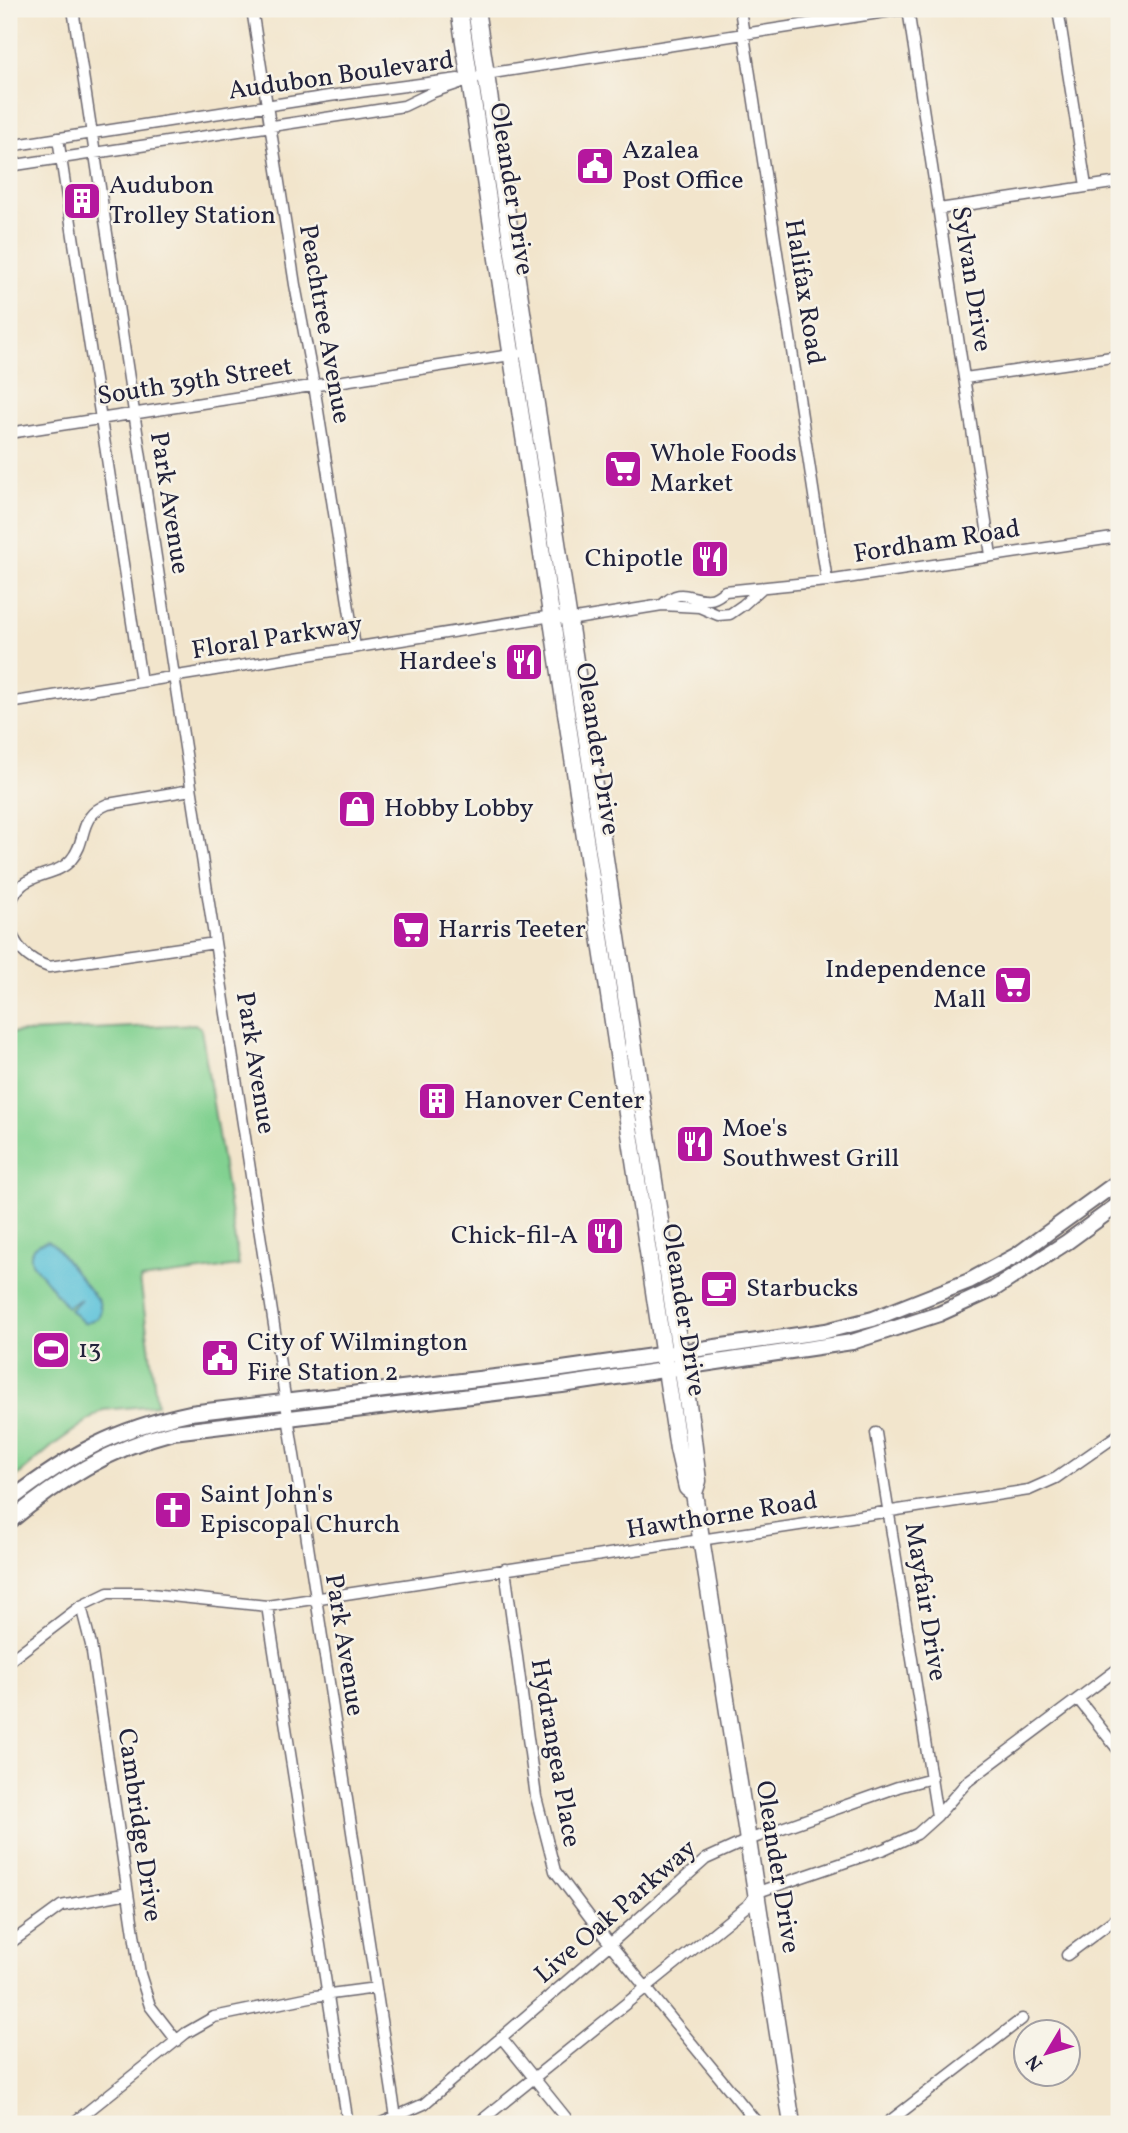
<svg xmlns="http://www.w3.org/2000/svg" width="1128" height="2133" font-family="Vollkorn,serif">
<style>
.green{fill:#82d191;stroke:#527a66;stroke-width:2}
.water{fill:#5cc2d9;stroke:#3f728a;stroke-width:2}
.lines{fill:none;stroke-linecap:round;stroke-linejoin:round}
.minor-casing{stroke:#6b666e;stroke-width:13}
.secondary-casing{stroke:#6b666e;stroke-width:18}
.primary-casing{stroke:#6b666e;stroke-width:19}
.minor{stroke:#fff;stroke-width:10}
.secondary{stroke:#fff;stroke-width:14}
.primary{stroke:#fff;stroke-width:16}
.labels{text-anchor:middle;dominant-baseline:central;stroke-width:5;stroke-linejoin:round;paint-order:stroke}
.street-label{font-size:26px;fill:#22223b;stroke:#f7f3e8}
.poi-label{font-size:26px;fill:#22223b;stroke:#f7f3e8;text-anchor:start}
</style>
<rect width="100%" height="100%" fill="#f7f3e8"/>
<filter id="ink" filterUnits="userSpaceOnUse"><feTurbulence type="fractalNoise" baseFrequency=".0143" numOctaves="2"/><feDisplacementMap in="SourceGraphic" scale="14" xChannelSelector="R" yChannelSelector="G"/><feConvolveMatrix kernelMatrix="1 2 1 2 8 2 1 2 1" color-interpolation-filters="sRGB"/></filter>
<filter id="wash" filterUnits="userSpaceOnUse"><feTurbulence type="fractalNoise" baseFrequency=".00686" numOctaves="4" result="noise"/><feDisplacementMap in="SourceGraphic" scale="28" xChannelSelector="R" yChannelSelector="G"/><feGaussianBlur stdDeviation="1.57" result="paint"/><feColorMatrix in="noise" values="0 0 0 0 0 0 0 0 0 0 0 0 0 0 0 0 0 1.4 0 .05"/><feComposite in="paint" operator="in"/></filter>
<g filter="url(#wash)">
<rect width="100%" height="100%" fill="#f2e5cc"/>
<path class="green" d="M 195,1024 L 201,1028 L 239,1266 L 140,1279 L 157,1405 L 103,1410 L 55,1444 L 9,1483 L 9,1033 Z"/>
<path class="water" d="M 48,1241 L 54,1245 L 99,1302 L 101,1311 L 98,1318 L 84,1323 L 70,1310 L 81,1299 L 67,1307 L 32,1263 C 28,1249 35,1244 48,1241 Z"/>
</g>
<g filter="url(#ink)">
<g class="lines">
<defs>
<path id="minor" d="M 73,9 L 174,676 L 397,2124
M 252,9 L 295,285 L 314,385 L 355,647
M 740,9 L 827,581
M 908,9 L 991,555
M 1058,9 L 1086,186
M 58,138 L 141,681
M 9,146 L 329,96 L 458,79
M 9,166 L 404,106 L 433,92 L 486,74 L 905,9
M 939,209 L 1119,182
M 965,378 L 1119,356
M 9,433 L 517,354
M 662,605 C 683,585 689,601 710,599 C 715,599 721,594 725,591 L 827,581 L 1119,537
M 9,703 L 552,616 L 569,620 L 662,605 L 699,607 L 718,615 L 730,614 L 743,605 L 761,589
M 9,913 C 14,868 53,881 71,860 C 89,839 76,817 108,804 L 191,790
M 9,925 C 14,947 28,960 49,967 L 215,943
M 876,1433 L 937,1816
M 505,1569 L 536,1797 L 555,1871 L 610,1944 L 758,2124
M 81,1606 L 91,1645 L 140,1974 L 150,2006 L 177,2041
M 267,1606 L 348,2124
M 9,1661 L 81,1606 L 108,1593 L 142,1593 L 267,1606 L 1029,1490 L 1056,1478 L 1119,1434
M 1078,1699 L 1119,1751
M 9,1944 L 61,1906 L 128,1893
M 1067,1955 L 1119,1916
M 501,2037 L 571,2124
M 72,2124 L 186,2033 L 214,2017 L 315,1996 L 376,1988
M 379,2124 L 424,2104 L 610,1944 L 706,1859 L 748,1840 L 898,1787 L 932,1778
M 477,2124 L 748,1905 L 758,1892 L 884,1849 L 917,1834 L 937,1816 L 968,1781 L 1119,1668
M 886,2124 L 1022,2019"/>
<path id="secondary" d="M 9,1501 C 71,1454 114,1429 190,1413 L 562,1369 L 826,1331 L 873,1319 L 969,1281 L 1017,1255 L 1119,1181
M 9,1522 C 58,1481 110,1448 173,1432 L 562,1385 L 852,1342 L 939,1314 L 994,1289 L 1067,1242 L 1119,1204"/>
<path id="primary" d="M 459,9 L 678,1449 L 687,1488 L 694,1493
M 476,9 L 692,1431 L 698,1481 L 694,1493 L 792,2124"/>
</defs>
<use href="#minor" class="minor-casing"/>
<use href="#secondary" class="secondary-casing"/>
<use href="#primary" class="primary-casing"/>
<use href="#minor" class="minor"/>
<use href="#secondary" class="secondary"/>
<use href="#primary" class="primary"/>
</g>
</g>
<defs>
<symbol id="civic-square" viewBox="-11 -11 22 22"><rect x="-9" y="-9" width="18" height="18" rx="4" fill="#b5179e" stroke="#f7f3e8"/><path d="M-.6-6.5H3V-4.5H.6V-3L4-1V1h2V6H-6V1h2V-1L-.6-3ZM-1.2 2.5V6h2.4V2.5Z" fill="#fff"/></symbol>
<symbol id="building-square" viewBox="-11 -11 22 22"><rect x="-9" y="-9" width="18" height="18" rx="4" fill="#b5179e" stroke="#f7f3e8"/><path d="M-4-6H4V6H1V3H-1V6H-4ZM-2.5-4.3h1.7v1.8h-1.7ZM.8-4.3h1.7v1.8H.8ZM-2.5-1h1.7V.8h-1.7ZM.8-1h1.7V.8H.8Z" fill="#fff"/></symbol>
<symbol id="supermarket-square" viewBox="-11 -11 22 22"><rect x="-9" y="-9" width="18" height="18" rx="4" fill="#b5179e" stroke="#f7f3e8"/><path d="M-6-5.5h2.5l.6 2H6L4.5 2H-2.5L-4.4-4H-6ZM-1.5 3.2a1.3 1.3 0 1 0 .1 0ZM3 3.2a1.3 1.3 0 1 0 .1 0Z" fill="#fff"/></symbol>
<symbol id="restaurant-square" viewBox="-11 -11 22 22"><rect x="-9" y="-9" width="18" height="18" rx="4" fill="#b5179e" stroke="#f7f3e8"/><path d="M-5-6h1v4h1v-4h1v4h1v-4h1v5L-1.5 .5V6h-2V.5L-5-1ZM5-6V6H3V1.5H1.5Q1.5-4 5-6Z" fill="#fff"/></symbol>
<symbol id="shop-square" viewBox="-11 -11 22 22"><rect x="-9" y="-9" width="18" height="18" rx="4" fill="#b5179e" stroke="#f7f3e8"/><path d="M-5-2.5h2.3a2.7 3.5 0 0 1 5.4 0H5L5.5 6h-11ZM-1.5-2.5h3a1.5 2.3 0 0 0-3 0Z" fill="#fff"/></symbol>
<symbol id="cafe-square" viewBox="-11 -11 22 22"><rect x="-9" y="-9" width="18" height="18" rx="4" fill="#b5179e" stroke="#f7f3e8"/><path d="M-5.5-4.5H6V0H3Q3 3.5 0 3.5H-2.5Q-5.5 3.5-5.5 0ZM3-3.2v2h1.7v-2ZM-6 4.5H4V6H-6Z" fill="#fff"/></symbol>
<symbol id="stadium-square" viewBox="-11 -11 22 22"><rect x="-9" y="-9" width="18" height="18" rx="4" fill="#b5179e" stroke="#f7f3e8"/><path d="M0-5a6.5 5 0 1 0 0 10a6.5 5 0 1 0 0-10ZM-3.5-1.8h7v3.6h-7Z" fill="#fff"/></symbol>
<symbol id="church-square" viewBox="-11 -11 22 22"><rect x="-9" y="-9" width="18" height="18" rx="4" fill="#b5179e" stroke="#f7f3e8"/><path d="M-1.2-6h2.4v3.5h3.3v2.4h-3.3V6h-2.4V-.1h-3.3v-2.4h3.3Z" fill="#fff"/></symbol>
</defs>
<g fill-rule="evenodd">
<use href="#civic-square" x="573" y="144" width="44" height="44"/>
<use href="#building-square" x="60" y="179" width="44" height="44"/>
<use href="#supermarket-square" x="601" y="447" width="44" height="44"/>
<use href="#restaurant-square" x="688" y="537" width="44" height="44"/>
<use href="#restaurant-square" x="502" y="640" width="44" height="44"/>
<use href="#shop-square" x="335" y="787" width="44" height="44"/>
<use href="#supermarket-square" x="389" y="908" width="44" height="44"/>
<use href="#supermarket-square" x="991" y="963" width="44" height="44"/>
<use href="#building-square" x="415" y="1079" width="44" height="44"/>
<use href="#restaurant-square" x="673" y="1122" width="44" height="44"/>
<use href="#restaurant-square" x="583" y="1214" width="44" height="44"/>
<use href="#cafe-square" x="697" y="1267" width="44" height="44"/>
<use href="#stadium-square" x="29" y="1328" width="44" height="44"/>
<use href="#civic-square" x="198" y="1336" width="44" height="44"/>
<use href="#church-square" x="151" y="1488" width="44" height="44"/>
</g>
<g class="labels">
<g class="street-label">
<text transform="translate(341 76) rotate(-8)">Audubon Boulevard</text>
<text transform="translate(511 189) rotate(81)">Oleander Drive</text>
<text transform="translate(971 279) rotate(81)">Sylvan Drive</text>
<text transform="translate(804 292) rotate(81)">Halifax Road</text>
<text transform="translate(324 324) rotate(80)">Peachtree Avenue</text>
<text transform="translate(195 382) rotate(-9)">South 39th Street</text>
<text transform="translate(169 503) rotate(81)">Park Avenue</text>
<text transform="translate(937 542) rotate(-9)">Fordham Road</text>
<text transform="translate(277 638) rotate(-9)">Floral Parkway</text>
<text transform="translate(597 749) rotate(81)">Oleander Drive</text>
<text transform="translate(255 1063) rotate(81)">Park Avenue</text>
<text transform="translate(683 1310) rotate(81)">Oleander Drive</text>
<text transform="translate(722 1516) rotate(-9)">Hawthorne Road</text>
<text transform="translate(925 1602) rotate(81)">Mayfair Drive</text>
<text transform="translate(344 1645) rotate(81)">Park Avenue</text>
<text transform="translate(555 1753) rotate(80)">Hydrangea Place</text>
<text transform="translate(139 1825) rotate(82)">Cambridge Drive</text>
<text transform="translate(777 1867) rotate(81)">Oleander Drive</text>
<text transform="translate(616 1912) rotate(-41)">Live Oak Parkway</text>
</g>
<g class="poi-label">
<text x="622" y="151">Azalea<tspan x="622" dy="30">Post Office</tspan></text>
<text x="109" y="186">Audubon<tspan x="109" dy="30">Trolley Station</tspan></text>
<text x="650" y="454">Whole Foods<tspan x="650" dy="30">Market</tspan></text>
<text x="683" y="559" text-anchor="end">Chipotle</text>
<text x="497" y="662" text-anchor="end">Hardee's</text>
<text x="384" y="809">Hobby Lobby</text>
<text x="438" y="930">Harris Teeter</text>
<text x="986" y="970" text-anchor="end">Independence<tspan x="986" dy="30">Mall</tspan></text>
<text x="464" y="1101">Hanover Center</text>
<text x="722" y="1129">Moe's<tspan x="722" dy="30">Southwest Grill</tspan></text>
<text x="578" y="1236" text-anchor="end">Chick-fil-A</text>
<text x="746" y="1289">Starbucks</text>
<text x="247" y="1343">City of Wilmington<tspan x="247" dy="30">Fire Station 2</tspan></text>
<text x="78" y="1350">13</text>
<text x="200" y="1495">Saint John's<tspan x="200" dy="30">Episcopal Church</tspan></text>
</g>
</g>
<rect width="1128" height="2133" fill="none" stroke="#f7f3e8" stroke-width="35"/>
<g transform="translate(1047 2053) rotate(232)"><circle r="33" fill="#f7f3e8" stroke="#a29fa3" stroke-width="2"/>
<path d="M0-5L12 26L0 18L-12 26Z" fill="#b5179e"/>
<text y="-10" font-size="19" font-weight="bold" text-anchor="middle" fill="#22223b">N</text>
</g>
</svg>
